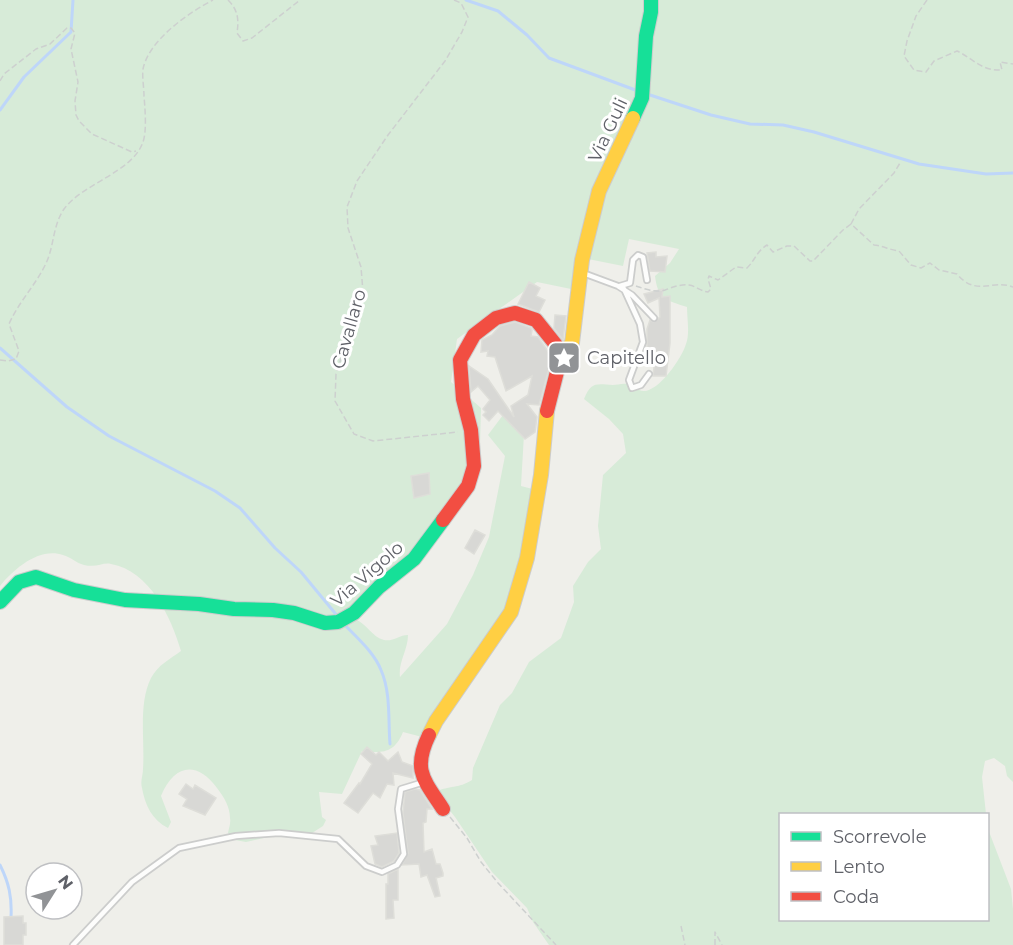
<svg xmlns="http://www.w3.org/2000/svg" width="1013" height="945" font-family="Montserrat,sans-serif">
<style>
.green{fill:#d7ebd8}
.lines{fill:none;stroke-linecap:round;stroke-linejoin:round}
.stream{stroke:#bed6f9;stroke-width:3}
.building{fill:#d8d8d5;stroke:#deded9;stroke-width:1.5}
.lane-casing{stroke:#cccdcc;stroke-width:8}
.fast-casing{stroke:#ccc;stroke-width:16}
.slow-casing{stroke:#ccc;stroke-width:16}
.jam-casing{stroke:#ccc;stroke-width:16}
.path{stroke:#cdd0cf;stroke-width:1.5;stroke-dasharray:6 3;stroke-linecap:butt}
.lane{stroke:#fdfdfc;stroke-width:4.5}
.fast{stroke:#16e098;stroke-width:14}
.slow{stroke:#ffcf43;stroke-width:14}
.jam{stroke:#f24e42;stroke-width:14}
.labels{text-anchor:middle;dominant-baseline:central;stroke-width:6;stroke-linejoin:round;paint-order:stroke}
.street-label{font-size:18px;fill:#5f6168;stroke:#fff}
.poi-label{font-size:18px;fill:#5f6168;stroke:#fff;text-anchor:start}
</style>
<rect width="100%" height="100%" fill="#efefea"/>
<path class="green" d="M 0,0 L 1013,0 L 1013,782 L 1007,776 L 1005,766 L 994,758 L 985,761 L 982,777 L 986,814 L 780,814 L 780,920 L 988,920 L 988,829 L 1011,889 L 1013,909 L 1013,945 L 549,945 L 533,922 L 527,908 L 492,872 L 455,817 L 435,792 C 450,785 458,789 472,780 L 473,768 L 500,705 L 512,693 L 529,662 L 561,638 L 574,602 L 573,586 L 588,562 L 601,549 L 598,526 L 603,475 L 626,453 L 623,434 L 609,419 L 584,399 C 591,381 597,384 613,385 C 617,385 622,383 627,384 C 633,385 637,391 644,391 C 659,391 682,358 686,344 C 690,334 687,318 687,307 C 666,300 658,300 655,276 L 670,263 L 679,249 L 629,239 L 623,266 L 583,258 L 576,290 L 537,282 L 457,339 L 451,382 L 481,408 L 480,445 L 472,487 L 382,584 L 355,619 C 367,624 372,637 384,640 C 393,642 399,635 408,635 C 408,650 398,662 400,677 L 447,624 L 473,575 L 489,537 L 505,456 L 488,435 L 506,411 L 524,434 L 521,486 L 540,491 L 509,619 L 430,739 L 403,732 C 394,754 382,753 362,751 L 342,794 L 319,792 L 322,817 L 326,820 L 323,826 L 312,833 L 276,835 L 246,842 L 235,840 L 228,833 C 229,828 231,823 230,818 C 230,807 224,797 217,788 C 196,760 174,765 161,796 L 171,822 L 168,828 C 152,820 145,805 142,788 C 140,782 143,775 143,769 C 145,741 138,704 151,678 C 158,665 170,659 181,651 C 171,617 150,571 111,564 C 103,562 97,568 84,565 C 76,563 71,557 63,555 C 39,547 14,569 0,586 Z"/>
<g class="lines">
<path class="stream" d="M 466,0 L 498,11 L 527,35 L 549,58 L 638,91
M 647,94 L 711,115 L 750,124 L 783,125 L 814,132 L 919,164 L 986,174 L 1013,173
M 0,110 L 24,77 L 71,32 L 73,0
M 0,348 L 67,407 L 109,436 L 215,491 L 240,508 L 275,548 L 301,572 L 339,618
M 343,623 C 356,637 374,652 381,670 C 391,693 388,720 390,744
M 0,865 C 9,883 12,897 11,917"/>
</g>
<path class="building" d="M 656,252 L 656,257 L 667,256 L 665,272 L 650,271 L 647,253 Z
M 529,282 L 540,288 L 536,296 L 545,300 L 539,312 L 518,304 Z
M 663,289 L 662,297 L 670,296 L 670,343 L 666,376 L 653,376 L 655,359 L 647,357 L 647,329 L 650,320 L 654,322 L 660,317 L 659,298 L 648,303 L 644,294 Z
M 555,315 L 566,316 L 563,340 L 554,328 Z
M 515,322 L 531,328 L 532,330 L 531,336 L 538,337 L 552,357 L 539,405 L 527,404 L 537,417 L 535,432 L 525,439 L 498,411 L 489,421 L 483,415 L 486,412 L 483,409 L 490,400 L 478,386 L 471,392 L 469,366 L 488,379 L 514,417 L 511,406 L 528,395 L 532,376 L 506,391 L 495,357 L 487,356 L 488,351 L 481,352 L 482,340 L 492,335 L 500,326 Z
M 429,473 L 430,494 L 414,498 L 411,476 Z
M 475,530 L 485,535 L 474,554 L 465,548 Z
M 367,747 L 376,755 L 379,752 L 388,761 L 398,752 L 402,762 L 413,766 L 413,778 L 393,773 L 394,785 L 387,784 L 380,798 L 373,793 L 358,813 L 344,803 L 359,783 L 360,784 L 372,764 L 361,754 Z
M 186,784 L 193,789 L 195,785 L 216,798 L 205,815 L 183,806 L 187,799 L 179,794 Z
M 415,789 L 420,790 L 432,809 L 427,809 L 426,822 L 423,823 L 424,852 L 432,849 L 436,864 L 440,864 L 443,873 L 443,876 L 436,878 L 440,896 L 435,897 L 427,875 L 421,877 L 419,864 L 402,865 L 408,853 L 403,813 L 405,792 Z
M 397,833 L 399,853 L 394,861 L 382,867 L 375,864 L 371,846 L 378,845 L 375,836 Z
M 398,869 L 398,900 L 393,900 L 394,918 L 386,919 L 386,884 L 388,884 L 388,874 Z
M 23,916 L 23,923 L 26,923 L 26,935 L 23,935 L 23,945 L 4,945 L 4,917 Z"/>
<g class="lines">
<defs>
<path id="lane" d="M 583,273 L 618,286 L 632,295 L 654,318
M 620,286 L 630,283 L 633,260 L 638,255 L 643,257 L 647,280
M 624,289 L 640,324 L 643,342 L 629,380 L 632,388 L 641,385 L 649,374
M 73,945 L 132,882 L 179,848 L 236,836 L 279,833 L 338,839 L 366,866 L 382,872 L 397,865 L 404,854 L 398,809 L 401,789 L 424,782"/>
<path id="fast" d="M 633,118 L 642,98 L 646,36 L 651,12 L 651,0
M 0,602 L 19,582 L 36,577 L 74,590 L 125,600 L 199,604 L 234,609 L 273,610 L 294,613 L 325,623 L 338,622 L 354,613 L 379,587 L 414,559 L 443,520"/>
<path id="slow" d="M 561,356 L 572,343 L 582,260 L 599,191 L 633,118
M 429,735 L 436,721 L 511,612 L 527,558 L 541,475 L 547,411"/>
<path id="jam" d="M 443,520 L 468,486 L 474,466 L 471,430 L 463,399 L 460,360 L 474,335 L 496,318 L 515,313 L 536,320 L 556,345 L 561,356 L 547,411
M 429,735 C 412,770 424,780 443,809"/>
</defs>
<use href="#lane" class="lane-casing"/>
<use href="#fast" class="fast-casing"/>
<use href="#slow" class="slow-casing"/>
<use href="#jam" class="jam-casing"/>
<path class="path" d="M 228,0 C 238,10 239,19 237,33 L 243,41 L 252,38 L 300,0
M 454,0 L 461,3 L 468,17 L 462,32 L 445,61 L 388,135 L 357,181 L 347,207 L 348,228 L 361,267 L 363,292 L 336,374 L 335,401 L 354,434 L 373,441 L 458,432
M 927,0 L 916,16 L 907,41 L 904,56 L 914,70 L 926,72 L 934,61 L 957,51 C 974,59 981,71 1002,70 L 1000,62 L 1013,64
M 0,81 L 4,74 L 36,49 L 50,44 L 67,28 L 71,28 L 75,33 L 71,49 L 78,82 L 75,101 L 76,115 L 79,121 L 92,134 L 132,152 L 136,151
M 851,224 L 859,209 L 894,173 L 900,163
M 636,286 C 645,289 656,293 665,290 C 673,287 681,284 689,285 C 696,286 700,291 708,292 L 711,289 L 708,279 L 709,276 L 718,280 L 736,267 L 747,268 C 756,259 756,252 767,245 L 773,252 L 787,246 L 794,246 L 810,261 L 813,261 L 843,230 L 851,224 L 874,245 C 883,246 890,250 899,251 L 911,265 L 921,268 L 930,263 L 939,270 L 957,274 C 976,297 992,279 1013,287
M 0,360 L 8,361 L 16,359 L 19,351 L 9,324 C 19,301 37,284 47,261 C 54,245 53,225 64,209 C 83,183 132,173 143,142 C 147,131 145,108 144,96 C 144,88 142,77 143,69 C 149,40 188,13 213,0
M 450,817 L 467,838 L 481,862 L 498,883 L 556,945
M 681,926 L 685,945
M 715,945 L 715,932 L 722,945"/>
<use href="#lane" class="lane"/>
<use href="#fast" class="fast"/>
<use href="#slow" class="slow"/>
<use href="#jam" class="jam"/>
</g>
<defs>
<symbol id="sight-square" viewBox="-11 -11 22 22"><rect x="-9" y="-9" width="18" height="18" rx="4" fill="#919396" stroke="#fff"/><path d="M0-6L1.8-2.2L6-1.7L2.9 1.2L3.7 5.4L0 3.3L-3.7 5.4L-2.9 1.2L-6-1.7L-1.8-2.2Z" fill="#fff"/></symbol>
</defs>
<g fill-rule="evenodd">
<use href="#sight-square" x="545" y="339" width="38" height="38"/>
</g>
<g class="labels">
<g class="street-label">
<text transform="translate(608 130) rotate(-65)">Via Guli</text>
<text transform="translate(349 329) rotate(-74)">Cavallaro</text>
<text transform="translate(367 574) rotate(-41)">Via Vigolo</text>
</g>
<g class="poi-label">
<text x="587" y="358">Capitello</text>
</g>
</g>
<rect x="779" y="813" width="210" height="108" fill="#ffffff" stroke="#bfc0c3" stroke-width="1.5"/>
<rect x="791" y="832" width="30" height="9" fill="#16e098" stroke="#bfc0c3" stroke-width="1.5"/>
<text x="833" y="843" font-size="18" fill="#5f6168">Scorrevole</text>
<rect x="791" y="862" width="30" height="9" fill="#ffcf43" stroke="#bfc0c3" stroke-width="1.5"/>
<text x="833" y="873" font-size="18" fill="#5f6168">Lento</text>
<rect x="791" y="892" width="30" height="9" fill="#f24e42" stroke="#bfc0c3" stroke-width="1.5"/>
<text x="833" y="903" font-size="18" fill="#5f6168">Coda</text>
<g transform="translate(54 891) rotate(53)"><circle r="28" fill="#ffffff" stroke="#bfc0c3" stroke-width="1.5"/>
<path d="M0-4.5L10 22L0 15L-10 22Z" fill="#919396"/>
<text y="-9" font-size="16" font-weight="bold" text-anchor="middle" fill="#5f6168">N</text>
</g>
</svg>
